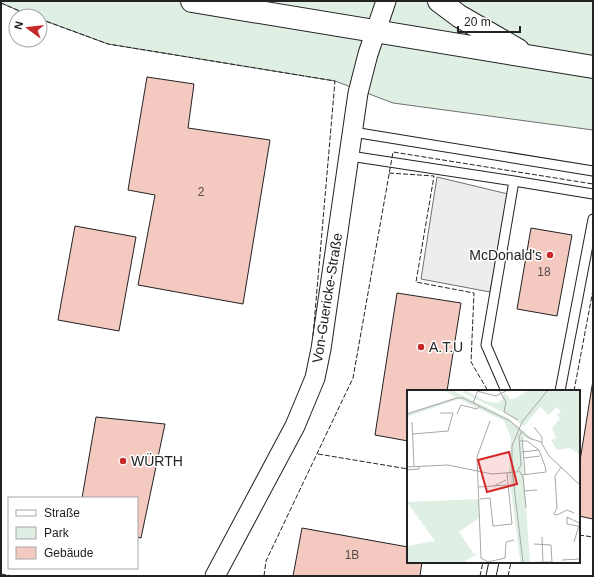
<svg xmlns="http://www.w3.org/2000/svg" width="594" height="577" font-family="Helvetica,sans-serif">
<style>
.green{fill:#e0efe3;stroke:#6f6f6f}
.parking{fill:#ededed;stroke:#6f6f6f}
.building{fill:#f3c9c0;stroke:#222}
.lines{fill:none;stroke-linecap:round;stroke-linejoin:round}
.lane-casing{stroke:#222;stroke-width:11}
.street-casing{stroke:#222;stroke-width:21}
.primary-casing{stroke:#222;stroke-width:24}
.lane{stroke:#fff;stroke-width:9}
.street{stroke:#fff;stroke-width:19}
.primary{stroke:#fff;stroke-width:22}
.fence{stroke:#222;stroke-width:1;stroke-dasharray:5 2;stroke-linecap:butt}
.poi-dot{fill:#c62828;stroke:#fff;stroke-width:1.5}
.labels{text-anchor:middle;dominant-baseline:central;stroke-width:3;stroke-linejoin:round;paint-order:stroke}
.number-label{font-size:12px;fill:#564c4a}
.poi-label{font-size:14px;fill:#222;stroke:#fff;text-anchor:start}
.street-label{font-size:14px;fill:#222;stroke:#fff}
.inset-river{fill:none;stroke:#c7d3dd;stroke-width:2}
.inset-road{fill:none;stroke:#a7a7a7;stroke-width:1}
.view{fill:#d62828;fill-opacity:0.15;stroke:#d62828;stroke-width:2}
.inset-edge{fill:none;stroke:#222;stroke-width:2}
</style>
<rect width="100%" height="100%" fill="#fff"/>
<path class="green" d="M 1,1 L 593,1 L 593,130 L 393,103 L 335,81 L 108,44 L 40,19 L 40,16 L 31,16 L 1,3 Z"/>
<path class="parking" d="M 437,177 L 508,194 L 490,292 L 421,279 Z"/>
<path class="building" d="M 147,77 L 194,84 L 188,128 L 270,140 L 243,304 L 138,285 L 155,195 L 128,190 Z
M 75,226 L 136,237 L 119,331 L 58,320 Z
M 531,228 L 572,235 L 557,316 L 517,309 Z
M 397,293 L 461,303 L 447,391 L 408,391 L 408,441 L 375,435 Z
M 593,380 L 593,519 L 579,516 L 579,467 Z
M 96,417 L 165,424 L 141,538 L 137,537 L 137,498 L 82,498 Z
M 302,528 L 408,547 L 408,562 L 422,562 L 420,576 L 293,576 Z"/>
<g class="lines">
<defs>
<path id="lane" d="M 353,132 L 593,171
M 350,156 L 514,181 L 486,345 L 506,391
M 514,181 L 593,194
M 560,391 L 593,219
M 491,576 L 494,562"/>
<path id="street" d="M 215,576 L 295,426 L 315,378 L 321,349 L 358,93 L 368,54 L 386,1"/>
<path id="primary" d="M 192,1 L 593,67
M 439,1 L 459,16 L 518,50"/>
</defs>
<use href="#lane" class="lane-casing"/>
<use href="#street" class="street-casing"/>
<use href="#primary" class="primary-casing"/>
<use href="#lane" class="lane"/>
<use href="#street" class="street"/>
<use href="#primary" class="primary"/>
<path class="fence" d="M 1,3 L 31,16
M 40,19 L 108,44 L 335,81 L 313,336
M 389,173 L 434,176 L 416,282 L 474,293 L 471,362 L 488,391
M 574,391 L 593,290
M 318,454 L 408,469
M 579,535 L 593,537
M 1,574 L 13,576
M 264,576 L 266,561 L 353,378 L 393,152 L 593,184
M 480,576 L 483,562
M 508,576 L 511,562"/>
</g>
<g class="poi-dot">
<circle cx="550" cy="255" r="4"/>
<circle cx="421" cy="347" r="4"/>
<circle cx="123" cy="461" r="4"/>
</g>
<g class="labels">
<g class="number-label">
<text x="201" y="192">2</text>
<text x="544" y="272">18</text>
<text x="352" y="555">1B</text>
</g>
<g class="poi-label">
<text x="542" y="255" text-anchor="end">McDonald's</text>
<text x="429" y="347">A.T.U</text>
<text x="131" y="461">WÜRTH</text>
</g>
<g class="street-label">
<text transform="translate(327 298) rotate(-81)">Von-Guericke-Straße</text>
</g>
</g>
<g transform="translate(407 390)">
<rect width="173" height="173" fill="#fff"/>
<path d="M 36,0 L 45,0 L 101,28 L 126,49 L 127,51 L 114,46 L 123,172 L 113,173 L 113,170 L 102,84 L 104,48 L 97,31 L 52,9 L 0,27 L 0,23 L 49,7 ZM 58,0 L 78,11 L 90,13 L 96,9 L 95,6 L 98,3 L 103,9 L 107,9 L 122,0 L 173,0 L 173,65 L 163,58 L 150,60 L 144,50 L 149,48 L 145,39 L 153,28 L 150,25 L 154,21 L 149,17 L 142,25 L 133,17 L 117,36 L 102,25 L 56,3 ZM 72,109 L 72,128 L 52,142 L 67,164 L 72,163 L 55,173 L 0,173 L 0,156 L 28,151 L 0,112 Z" fill="#e0efe3"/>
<path class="inset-river" d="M 125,173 L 144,172"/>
<path class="inset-road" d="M 92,0 L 99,12 L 97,22 L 111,30M 70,1 L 89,6 L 101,0M 66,13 L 71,0M 0,24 L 50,8 L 56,8 L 103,31 L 122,48 L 134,52 L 142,66 L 173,95M 50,24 L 54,15 L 70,19 L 73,16M 83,31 L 70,67 L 74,168 L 81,172 L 98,168 L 99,152 L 107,150M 5,32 L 7,76M 127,37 L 135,47 L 135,53M 6,44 L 41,41 L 46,23 L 33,23M 115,47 L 118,84M 113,51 L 120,51 L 132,60 L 138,76 L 139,82 L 115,85M 115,62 L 132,60M 117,68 L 133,66M 0,77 L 41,75 L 85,84 L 110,82 L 114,75 L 112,47 L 115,41M 154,77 L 148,86 L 150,118 L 147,124 L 150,125 L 160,120 L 167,123M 0,80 L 12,79 L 12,77M 112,81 L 116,87 L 119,118M 87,96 L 100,95M 71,97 L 87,96 L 99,90M 117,101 L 130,100M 73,109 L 83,108 L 86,136 L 105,134 L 100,83M 171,136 L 160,134 L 160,127 L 172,133M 135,147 L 136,173M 167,152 L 173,132M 127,154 L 144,155 L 145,173M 155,170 L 173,169M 116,173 L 105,79 L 105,56 L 115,32 L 141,0"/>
<path class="view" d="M 102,62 L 110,94 L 80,102 L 71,70 Z"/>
<rect width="173" height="173" class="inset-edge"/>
</g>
<rect width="594" height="577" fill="none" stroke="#222222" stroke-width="4"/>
<rect x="8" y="497" width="130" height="72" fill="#ffffff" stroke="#a7a7a7"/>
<rect x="16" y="510" width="20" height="6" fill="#ffffff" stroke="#a7a7a7"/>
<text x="44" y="517" font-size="12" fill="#222222">Straße</text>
<rect x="16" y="527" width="20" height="12" fill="#e0efe3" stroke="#a7a7a7"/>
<text x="44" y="537" font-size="12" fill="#222222">Park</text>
<rect x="16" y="547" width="20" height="12" fill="#f3c9c0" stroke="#a7a7a7"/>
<text x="44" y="557" font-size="12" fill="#222222">Gebäude</text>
<g transform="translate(28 28) rotate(285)"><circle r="19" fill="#ffffff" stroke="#a7a7a7"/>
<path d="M0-3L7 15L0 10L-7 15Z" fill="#c62828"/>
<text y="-6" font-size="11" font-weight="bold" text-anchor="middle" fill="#222222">N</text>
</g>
<path d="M458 26v6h62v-6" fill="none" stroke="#222222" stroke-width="2"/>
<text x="464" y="26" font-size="12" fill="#222222" stroke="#ffffff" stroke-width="3" paint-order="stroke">20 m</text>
</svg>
